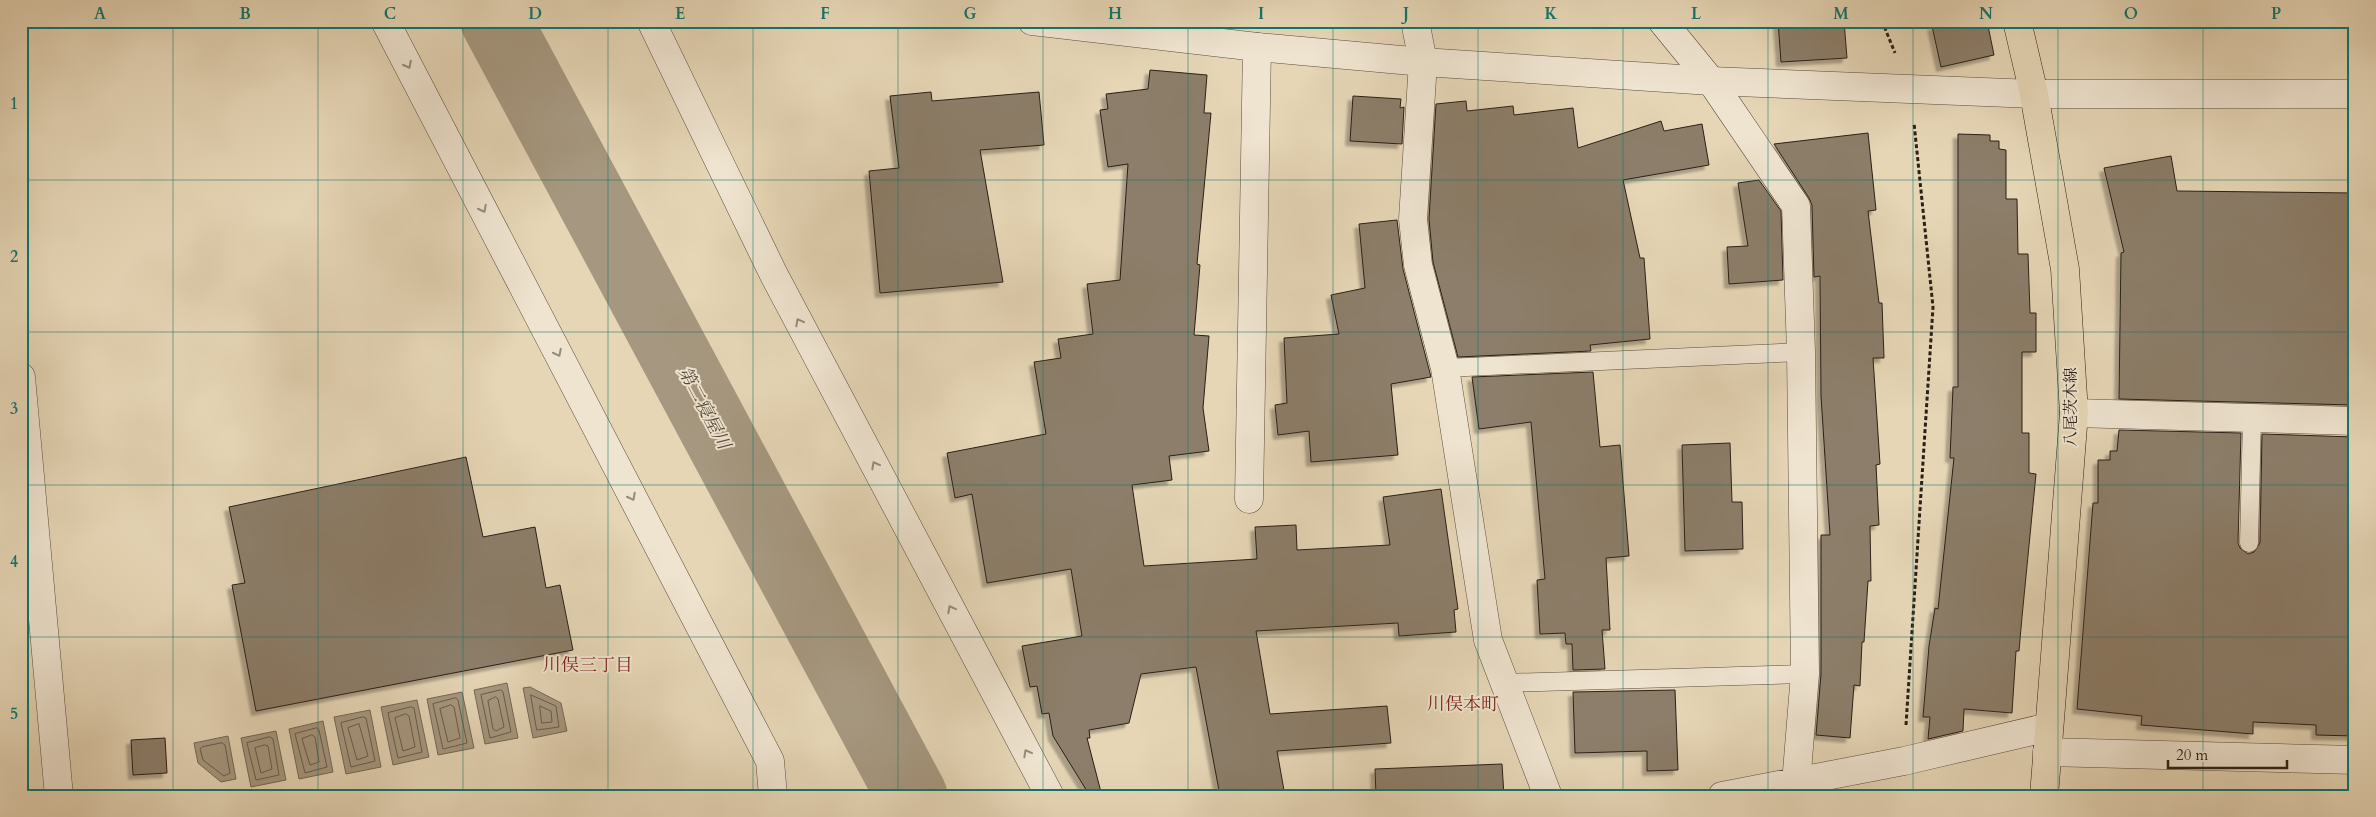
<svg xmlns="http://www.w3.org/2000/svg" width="2376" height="817" font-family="Cardo,'Noto Serif JP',serif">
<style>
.water{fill:#a69880;stroke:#746856}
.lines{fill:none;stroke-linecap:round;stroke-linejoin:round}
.shore{stroke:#685c4c;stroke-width:1}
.river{stroke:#a69880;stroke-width:71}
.building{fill:#8c7e6a;stroke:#2a1f17;filter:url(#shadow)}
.service-casing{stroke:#594d3f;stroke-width:19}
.minor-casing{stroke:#594d3f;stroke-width:29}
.tertiary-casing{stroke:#594d3f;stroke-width:29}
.primary-casing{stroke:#2a1f17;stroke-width:29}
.path{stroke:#2a1f17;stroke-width:3;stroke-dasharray:4 2.5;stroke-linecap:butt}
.service{stroke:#efe4d0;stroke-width:18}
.minor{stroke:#efe4d0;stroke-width:28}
.tertiary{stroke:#efe4d0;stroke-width:28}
.primary{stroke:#e6d6b6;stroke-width:28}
.oneway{stroke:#968b7d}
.grid{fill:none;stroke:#0f766e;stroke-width:1;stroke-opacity:0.55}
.labels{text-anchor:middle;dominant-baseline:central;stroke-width:4;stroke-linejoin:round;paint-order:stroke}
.street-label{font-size:16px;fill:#2a1f17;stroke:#efe4d0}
.water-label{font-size:18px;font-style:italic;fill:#55493c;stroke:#efe4d0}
.neighbourhood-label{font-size:18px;fill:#7a1f14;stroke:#efe4d0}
.neatline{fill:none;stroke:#0f766e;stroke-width:2}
.grid-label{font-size:16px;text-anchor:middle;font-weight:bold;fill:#0f766e}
</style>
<defs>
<filter id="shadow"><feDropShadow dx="-4.5" dy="4.5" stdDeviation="1" flood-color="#0004"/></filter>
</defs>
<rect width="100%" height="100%" fill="#e6d6b6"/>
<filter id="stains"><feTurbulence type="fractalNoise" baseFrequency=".004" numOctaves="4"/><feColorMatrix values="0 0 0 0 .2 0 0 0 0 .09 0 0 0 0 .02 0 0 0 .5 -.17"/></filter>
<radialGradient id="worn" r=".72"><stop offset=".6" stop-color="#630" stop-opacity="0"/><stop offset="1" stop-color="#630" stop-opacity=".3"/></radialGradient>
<path class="water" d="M 507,683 L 518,738 L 485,744 L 474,690 Z
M 530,687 L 561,703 L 567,731 L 533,738 L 523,688 Z
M 462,692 L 474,748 L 438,755 L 427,699 Z
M 417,700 L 429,757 L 393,765 L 381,707 Z
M 370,710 L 381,767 L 346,774 L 334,717 Z
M 323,721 L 333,772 L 299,779 L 289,729 Z
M 276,731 L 286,780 L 251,787 L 241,738 Z
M 228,736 L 236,779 L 221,782 L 198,763 L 194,743 Z"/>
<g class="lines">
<path class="shore" d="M 501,690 L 503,692 L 511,732 L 490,738 L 481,695 Z
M 531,695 L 556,706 L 559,727 L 537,730 Z
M 496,697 L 498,699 L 504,727 L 496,731 L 493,729 L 488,701 Z
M 456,698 L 458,700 L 467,743 L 443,749 L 433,704 Z
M 451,705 L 454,707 L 460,738 L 448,742 L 440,709 Z
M 540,706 L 551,711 L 552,722 L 542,723 Z
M 411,707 L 414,708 L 422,752 L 398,758 L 388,713 Z
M 406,714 L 409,716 L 415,747 L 403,751 L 395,718 Z
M 363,717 L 366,718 L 375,761 L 351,767 L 341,723 Z
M 359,724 L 368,756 L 357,760 L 348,728 Z
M 317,728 L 319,730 L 327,767 L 305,773 L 295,734 Z
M 312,735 L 315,737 L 319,762 L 310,765 L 302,739 Z
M 270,737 L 273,739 L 279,775 L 256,780 L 247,743 Z
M 222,743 L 225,745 L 230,773 L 224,776 L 203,760 L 200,749 L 202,747 Z
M 265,745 L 268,746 L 272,769 L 261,773 L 255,748 Z"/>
<path class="river" d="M 496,21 L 912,796"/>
</g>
<path class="building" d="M 1778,21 L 1844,21 L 1847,58 L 1781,62 Z
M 1953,21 L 1987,21 L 1994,55 L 1941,67 L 1932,26 Z
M 1150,70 L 1207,75 L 1204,113 L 1211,113 L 1197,264 L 1200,265 L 1194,335 L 1209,336 L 1203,408 L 1209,451 L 1169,456 L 1172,480 L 1132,485 L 1144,566 L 1257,559 L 1255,527 L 1296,525 L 1297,550 L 1390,545 L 1383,497 L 1441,489 L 1458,609 L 1454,610 L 1456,632 L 1399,636 L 1398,623 L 1256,631 L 1270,714 L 1387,706 L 1391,743 L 1277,751 L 1285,796 L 1220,796 L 1196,667 L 1141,674 L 1129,723 L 1089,730 L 1090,738 L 1087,738 L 1102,796 L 1090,796 L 1053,736 L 1049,713 L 1042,714 L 1037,686 L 1030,687 L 1022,646 L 1082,636 L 1071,569 L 987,583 L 972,494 L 955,498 L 947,453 L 1046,434 L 1034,362 L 1061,358 L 1058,339 L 1093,334 L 1087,284 L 1120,280 L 1128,164 L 1108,167 L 1100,110 L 1108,109 L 1106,94 L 1148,89 Z
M 931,92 L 932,101 L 1039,92 L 1044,145 L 980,150 L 1003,282 L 880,293 L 869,171 L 899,168 L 890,96 Z
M 1353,96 L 1401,99 L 1400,108 L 1404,107 L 1402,144 L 1350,141 Z
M 1466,101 L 1467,111 L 1513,106 L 1514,115 L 1573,108 L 1578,148 L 1661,121 L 1664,131 L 1702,124 L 1709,165 L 1623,180 L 1640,258 L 1644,258 L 1650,339 L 1590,345 L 1591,351 L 1458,357 L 1433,262 L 1429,219 L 1436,104 Z
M 1868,133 L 1876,210 L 1868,211 L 1879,303 L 1882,303 L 1884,358 L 1873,358 L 1880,464 L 1876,465 L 1879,525 L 1870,526 L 1871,581 L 1868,581 L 1864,642 L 1862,642 L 1860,686 L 1854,685 L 1850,738 L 1816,735 L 1821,674 L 1821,535 L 1830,535 L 1821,396 L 1820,276 L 1814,277 L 1812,205 L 1809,198 L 1774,144 Z
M 1958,134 L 1990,135 L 1990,141 L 1999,141 L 1999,149 L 2006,150 L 2006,199 L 2017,199 L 2018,254 L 2028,254 L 2030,313 L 2036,313 L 2036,352 L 2022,352 L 2022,433 L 2029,433 L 2029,473 L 2036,474 L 2022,617 L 2019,651 L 2016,651 L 2012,713 L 1964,709 L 1963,731 L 1928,739 L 1930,717 L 1923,717 L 1929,646 L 1935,608 L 1938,609 L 1954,458 L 1950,458 L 1953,387 L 1958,387 Z
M 2171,156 L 2177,191 L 2355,193 L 2355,405 L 2119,399 L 2121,253 L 2124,252 L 2104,168 Z
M 1759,180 L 1781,211 L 1783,280 L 1729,284 L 1727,247 L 1748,246 L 1738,183 Z
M 1397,220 L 1403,269 L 1431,377 L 1391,384 L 1398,455 L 1311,462 L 1309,431 L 1278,435 L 1275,405 L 1287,403 L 1284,338 L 1339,334 L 1331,295 L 1365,288 L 1359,224 Z
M 1593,372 L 1600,447 L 1620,445 L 1629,556 L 1606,558 L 1610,630 L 1602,630 L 1605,669 L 1573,670 L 1572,644 L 1566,644 L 1565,633 L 1540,634 L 1537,580 L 1545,579 L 1531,422 L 1479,429 L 1472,377 Z
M 2119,430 L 2241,433 L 2238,543 L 2240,548 L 2248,554 L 2254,552 L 2260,543 L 2262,434 L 2355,437 L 2355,736 L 2316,735 L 2316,725 L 2253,722 L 2253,734 L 2141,725 L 2142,716 L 2077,709 L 2093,503 L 2098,503 L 2098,460 L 2110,460 L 2110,451 L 2117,451 Z
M 1730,443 L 1732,502 L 1742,502 L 1743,549 L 1685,551 L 1682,445 Z
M 466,457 L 483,537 L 535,527 L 546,588 L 560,585 L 573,650 L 256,711 L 232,585 L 245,583 L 229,507 Z
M 1675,690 L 1678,770 L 1647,771 L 1647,751 L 1575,753 L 1573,692 Z
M 165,738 L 167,773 L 133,775 L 131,740 Z
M 1502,764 L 1504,796 L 1376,796 L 1375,769 Z"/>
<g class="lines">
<defs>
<path id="service" d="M 1445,368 L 1801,352
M 2249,543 L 2252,418
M 1505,683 L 1805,674"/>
<path id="minor" d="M 385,21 L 770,761 L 773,796
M 651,21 L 773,273 L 1050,796
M 1415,21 L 1423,62 L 1413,219 L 1418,265 L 1445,368 L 1488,640 L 1548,796
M 1662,21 L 1711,81 L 1796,206 L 1801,352 L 1805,674 L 1795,796
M 2074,413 L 2355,421
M 1249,499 L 1257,47
M 2047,752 L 2355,760
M 1722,796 L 1904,761 L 2049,727"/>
<path id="tertiary" d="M 1032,21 L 1257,47 L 1423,62 L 1711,81 L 2034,94 L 2355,94
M 21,377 L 59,796"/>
<path id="primary" d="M 2017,21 L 2034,94 L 2065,269 L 2074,413 L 2044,796"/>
</defs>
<use href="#service" class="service-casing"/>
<use href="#minor" class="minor-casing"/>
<use href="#tertiary" class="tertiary-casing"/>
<use href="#primary" class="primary-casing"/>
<path class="path" d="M 1882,21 L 1895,53
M 1906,725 L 1933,307 L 1914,123"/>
<use href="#service" class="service"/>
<use href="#minor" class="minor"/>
<use href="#tertiary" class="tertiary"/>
<use href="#primary" class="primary"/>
</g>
<defs><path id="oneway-chevron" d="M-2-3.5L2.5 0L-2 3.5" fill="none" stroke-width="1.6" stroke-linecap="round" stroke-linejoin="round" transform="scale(1.25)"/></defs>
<g class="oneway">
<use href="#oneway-chevron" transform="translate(408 65) rotate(63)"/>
<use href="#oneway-chevron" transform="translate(483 209) rotate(63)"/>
<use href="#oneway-chevron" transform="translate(799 322) rotate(-118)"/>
<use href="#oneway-chevron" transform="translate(558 353) rotate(63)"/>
<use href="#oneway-chevron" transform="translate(875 465) rotate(-118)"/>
<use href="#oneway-chevron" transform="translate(632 497) rotate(63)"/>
<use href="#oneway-chevron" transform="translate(951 609) rotate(-118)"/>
<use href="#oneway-chevron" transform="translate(1027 753) rotate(-118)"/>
</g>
<path class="grid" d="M 173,21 L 173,796M 318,21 L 318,796M 463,21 L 463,796M 608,21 L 608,796M 753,21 L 753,796M 898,21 L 898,796M 1043,21 L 1043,796M 1188,21 L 1188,796M 1333,21 L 1333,796M 1478,21 L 1478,796M 1623,21 L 1623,796M 1768,21 L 1768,796M 1913,21 L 1913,796M 2058,21 L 2058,796M 2203,21 L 2203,796M 21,180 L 2355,180M 21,332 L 2355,332M 21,485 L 2355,485M 21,637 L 2355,637"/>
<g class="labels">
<g class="street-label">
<text transform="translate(2071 407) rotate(-90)">八尾茨木線</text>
</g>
<g class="water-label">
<text transform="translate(704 408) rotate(62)">第二寝屋川</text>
</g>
<g class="neighbourhood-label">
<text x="588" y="665">川俣三丁目</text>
<text x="1463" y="704">川俣本町</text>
</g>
</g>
<rect width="2376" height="817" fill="none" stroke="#e6d6b6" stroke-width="55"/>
<path d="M2168 760v8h119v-8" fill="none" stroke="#2a1f17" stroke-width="2.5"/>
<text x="2176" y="760" font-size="15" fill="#2a1f17" stroke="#efe4d0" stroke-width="4" paint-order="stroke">20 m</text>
<rect x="28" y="28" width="2320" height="762" class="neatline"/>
<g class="grid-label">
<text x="100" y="19">A</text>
<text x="245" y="19">B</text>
<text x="390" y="19">C</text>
<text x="535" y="19">D</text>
<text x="680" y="19">E</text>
<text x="825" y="19">F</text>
<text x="970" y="19">G</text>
<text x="1115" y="19">H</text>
<text x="1261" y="19">I</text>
<text x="1406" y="19">J</text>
<text x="1551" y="19">K</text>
<text x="1696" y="19">L</text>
<text x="1841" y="19">M</text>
<text x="1986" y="19">N</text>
<text x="2131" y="19">O</text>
<text x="2276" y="19">P</text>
<text x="14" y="109">1</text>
<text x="14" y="262">2</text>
<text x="14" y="414">3</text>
<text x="14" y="567">4</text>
<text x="14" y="719">5</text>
</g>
<rect width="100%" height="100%" filter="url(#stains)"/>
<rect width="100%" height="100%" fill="url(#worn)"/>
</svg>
